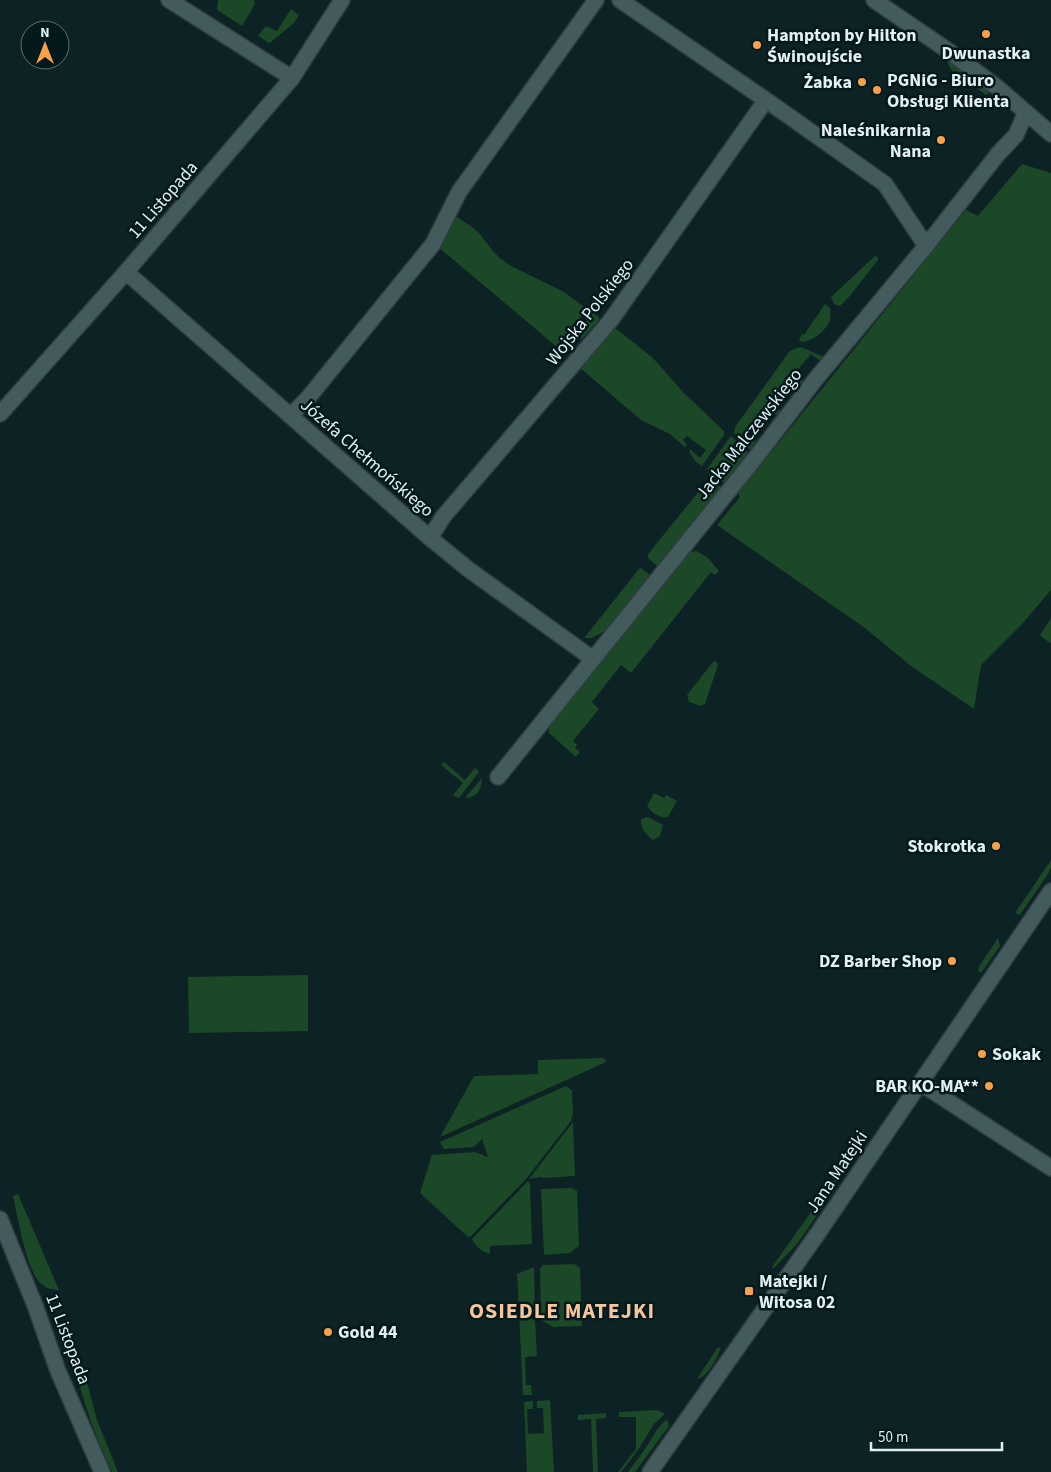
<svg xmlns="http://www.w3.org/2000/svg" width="1051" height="1472" font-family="'Source Sans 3',sans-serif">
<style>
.green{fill:#1b4826}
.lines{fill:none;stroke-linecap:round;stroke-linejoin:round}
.minor-casing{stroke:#323d40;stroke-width:18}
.minor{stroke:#445b5e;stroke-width:15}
.poi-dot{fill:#f8a14b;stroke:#04191c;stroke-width:2}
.labels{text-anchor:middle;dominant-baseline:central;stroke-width:5;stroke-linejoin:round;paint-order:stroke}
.poi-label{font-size:18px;font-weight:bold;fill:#e3f0f2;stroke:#04191c;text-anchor:start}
.street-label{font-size:18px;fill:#e3f0f2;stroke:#04191c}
.district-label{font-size:22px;font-weight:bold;letter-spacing:1px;fill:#f7c59a;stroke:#04191c}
</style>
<rect width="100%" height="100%" fill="#0d2225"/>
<path class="green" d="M 218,0 L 254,0 L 255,4 L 242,26 L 217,10 Z
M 291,9 L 299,15 L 294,23 L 271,42 L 269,43 L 258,36 L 266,26 L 277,31 Z
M 946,60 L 989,92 L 986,95 L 952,71 Z
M 1022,164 L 1051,173 L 1051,590 L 1023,623 L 981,665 L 974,709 L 911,666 L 865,628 L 717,525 L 740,497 L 738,493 L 966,210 L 978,216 Z
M 453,215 L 471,226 L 479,233 L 492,250 L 501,259 L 511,266 L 564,292 L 583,306 L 577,333 L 563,352 L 437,246 Z
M 875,256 L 878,257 L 878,260 L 849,297 L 840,306 L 834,304 L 831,297 Z
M 825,304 L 830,308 C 830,312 831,317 830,320 C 826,331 813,341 802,342 L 799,340 L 802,334 L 804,335 Z
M 589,313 L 593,313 L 599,317 L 599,320 L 580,341 Z
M 614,327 L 653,358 L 683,392 L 724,431 L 724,435 L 702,466 L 695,461 L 689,451 L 692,449 L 692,451 L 700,458 L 706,450 L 687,436 L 683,440 L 687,444 L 685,447 L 670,434 L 641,420 L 579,367 Z
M 801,347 L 824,357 L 821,362 L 811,354 L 794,374 L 804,382 L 802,386 L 791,378 L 771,404 L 781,412 L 777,415 L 767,408 L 747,433 L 756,441 L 750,450 L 734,433 L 735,427 L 789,352 L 794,349 Z
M 731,436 L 748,453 L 724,483 L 707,469 Z
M 711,479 L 721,487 L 657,566 L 648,558 L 648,554 L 708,480 Z
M 697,551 L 708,558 L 719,571 L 715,575 L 711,572 L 631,673 L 621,665 L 592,702 L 599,709 L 573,741 L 577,745 L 575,748 L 580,752 L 576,757 L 549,733 L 549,726 L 689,552 Z
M 641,568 L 650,575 L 605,631 L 592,638 L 584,638 L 639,569 Z
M 1051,618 L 1051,644 L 1040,635 Z
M 716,661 L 718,665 L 705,704 L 701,706 L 689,702 L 687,695 L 713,662 Z
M 444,762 L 465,780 L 475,768 L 479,772 L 459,798 L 453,795 L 463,783 L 441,765 Z
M 482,778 C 482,789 477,798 465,798 Z
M 654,793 L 664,798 L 666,795 L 677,801 L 668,817 C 660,819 651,812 647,806 Z
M 648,817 L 663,825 L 660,836 L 653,840 C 646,834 640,829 641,819 Z
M 1051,860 L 1051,868 L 1048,874 L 1020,915 L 1015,913 Z
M 998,938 L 1000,946 L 981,973 L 978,971 L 980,965 Z
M 308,975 L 308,1031 L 189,1033 L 188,977 Z
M 604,1058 L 606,1061 L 602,1064 L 440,1137 L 474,1076 L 538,1074 L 538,1060 Z
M 566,1086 L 572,1090 L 573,1114 L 571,1121 L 526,1179 L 470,1237 L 468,1237 L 420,1193 L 432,1155 L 475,1152 L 488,1157 L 482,1139 L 474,1147 L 444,1149 L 440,1142 Z
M 573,1122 L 575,1176 L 543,1178 L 541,1177 L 529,1179 Z
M 835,1178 L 837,1186 L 797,1244 L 774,1268 L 772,1267 Z
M 528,1181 L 530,1184 L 532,1244 L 490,1246 L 490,1254 C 483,1253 474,1245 472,1239 Z
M 572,1188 L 577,1191 L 579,1246 L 570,1253 L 544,1255 L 541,1189 Z
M 18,1194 L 59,1290 C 52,1290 46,1288 40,1283 C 27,1270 17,1216 13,1196 Z
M 574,1264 L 580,1268 L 582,1326 L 553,1327 L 541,1320 L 540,1269 L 543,1265 Z
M 534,1267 L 535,1317 L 522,1309 L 519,1309 L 517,1274 Z
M 519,1312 L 535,1320 L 537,1356 L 525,1357 L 526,1385 L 531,1385 L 532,1395 L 523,1395 Z
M 718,1347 L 721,1348 C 717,1358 708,1377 697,1379 Z
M 76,1371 L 85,1375 L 97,1420 L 118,1472 L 112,1472 C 97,1439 84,1406 76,1371 Z
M 550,1400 L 554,1472 L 527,1472 L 524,1402 L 533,1401 L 533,1409 L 527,1409 L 528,1434 L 544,1433 L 543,1408 L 537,1408 L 537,1401 Z
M 658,1410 L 665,1414 L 654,1424 L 638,1450 L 621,1472 L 618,1472 L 636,1449 L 636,1417 L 619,1417 L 619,1412 Z
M 606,1413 L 606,1418 L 596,1419 L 598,1472 L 593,1472 L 591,1419 L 578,1420 L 578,1415 Z
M 667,1419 L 669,1426 L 635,1472 L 628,1472 L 645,1449 L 658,1428 Z"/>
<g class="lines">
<defs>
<path id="minor" d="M 169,0 L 292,78
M 874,0 L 950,52 L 998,88 L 1051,134
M 766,100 L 885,184 L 926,246
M 126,272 L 430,538 L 468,569 L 593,659
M 0,414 L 126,272 L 292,78 L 342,0
M 290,416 L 308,398 L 433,244 L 459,192 L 596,0
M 430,538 L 443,517 L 611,320 L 766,100 L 620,0
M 498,777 L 756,457 L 815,380 L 926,246 L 998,154 L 1016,135 L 1026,112
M 920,1083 L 1051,1168
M 0,1219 L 36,1308 L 58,1371 L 102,1472
M 650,1472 L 816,1236 L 1051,891"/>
</defs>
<use href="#minor" class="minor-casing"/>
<use href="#minor" class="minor"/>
</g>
<g class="poi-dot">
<circle cx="986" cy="34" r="5"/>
<circle cx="757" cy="45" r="5"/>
<circle cx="862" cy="82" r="5"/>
<circle cx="877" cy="90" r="5"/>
<circle cx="941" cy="140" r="5"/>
<circle cx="996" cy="846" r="5"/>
<circle cx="952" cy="961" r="5"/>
<circle cx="982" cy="1054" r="5"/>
<circle cx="989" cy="1086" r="5"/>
<rect x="744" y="1286" width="10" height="10" rx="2.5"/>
<circle cx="328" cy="1332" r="5"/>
</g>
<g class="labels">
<g class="poi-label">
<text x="767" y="35">Hampton by Hilton<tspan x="767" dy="21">Świnoujście</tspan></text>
<text x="986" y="53" text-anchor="middle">Dwunastka</text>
<text x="887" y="80">PGNiG - Biuro<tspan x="887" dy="21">Obsługi Klienta</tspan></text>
<text x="852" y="82" text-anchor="end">Żabka</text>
<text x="931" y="130" text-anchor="end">Naleśnikarnia<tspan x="931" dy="21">Nana</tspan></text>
<text x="986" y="846" text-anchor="end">Stokrotka</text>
<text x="942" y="961" text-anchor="end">DZ Barber Shop</text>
<text x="992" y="1054">Sokak</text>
<text x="979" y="1086" text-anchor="end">BAR KO-MA**</text>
<text x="759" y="1281">Matejki /<tspan x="759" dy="21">Witosa 02</tspan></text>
<text x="338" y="1332">Gold 44</text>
</g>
<g class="street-label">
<text transform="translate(163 200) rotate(-49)">11 Listopada</text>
<text transform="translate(590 312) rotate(-52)">Wojska Polskiego</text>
<text transform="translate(749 434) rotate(-52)">Jacka Malczewskiego</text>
<text transform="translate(367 458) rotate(41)">Józefa Chełmońskiego</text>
<text transform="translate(837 1172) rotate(-56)">Jana Matejki</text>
<text transform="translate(68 1339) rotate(69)">11 Listopada</text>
</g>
<g class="district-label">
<text x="562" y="1311">OSIEDLE MATEJKI</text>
</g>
</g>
<g transform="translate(45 45)"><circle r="24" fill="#04191c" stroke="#5d6f72"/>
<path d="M0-4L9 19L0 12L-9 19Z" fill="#f8a14b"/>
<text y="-8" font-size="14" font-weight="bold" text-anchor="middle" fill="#e3f0f2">N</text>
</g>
<path d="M871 1442v8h131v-8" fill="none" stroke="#e3f0f2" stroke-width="2.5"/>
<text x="878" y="1442" font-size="15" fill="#e3f0f2" stroke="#04191c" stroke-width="4" paint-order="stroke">50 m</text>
</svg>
